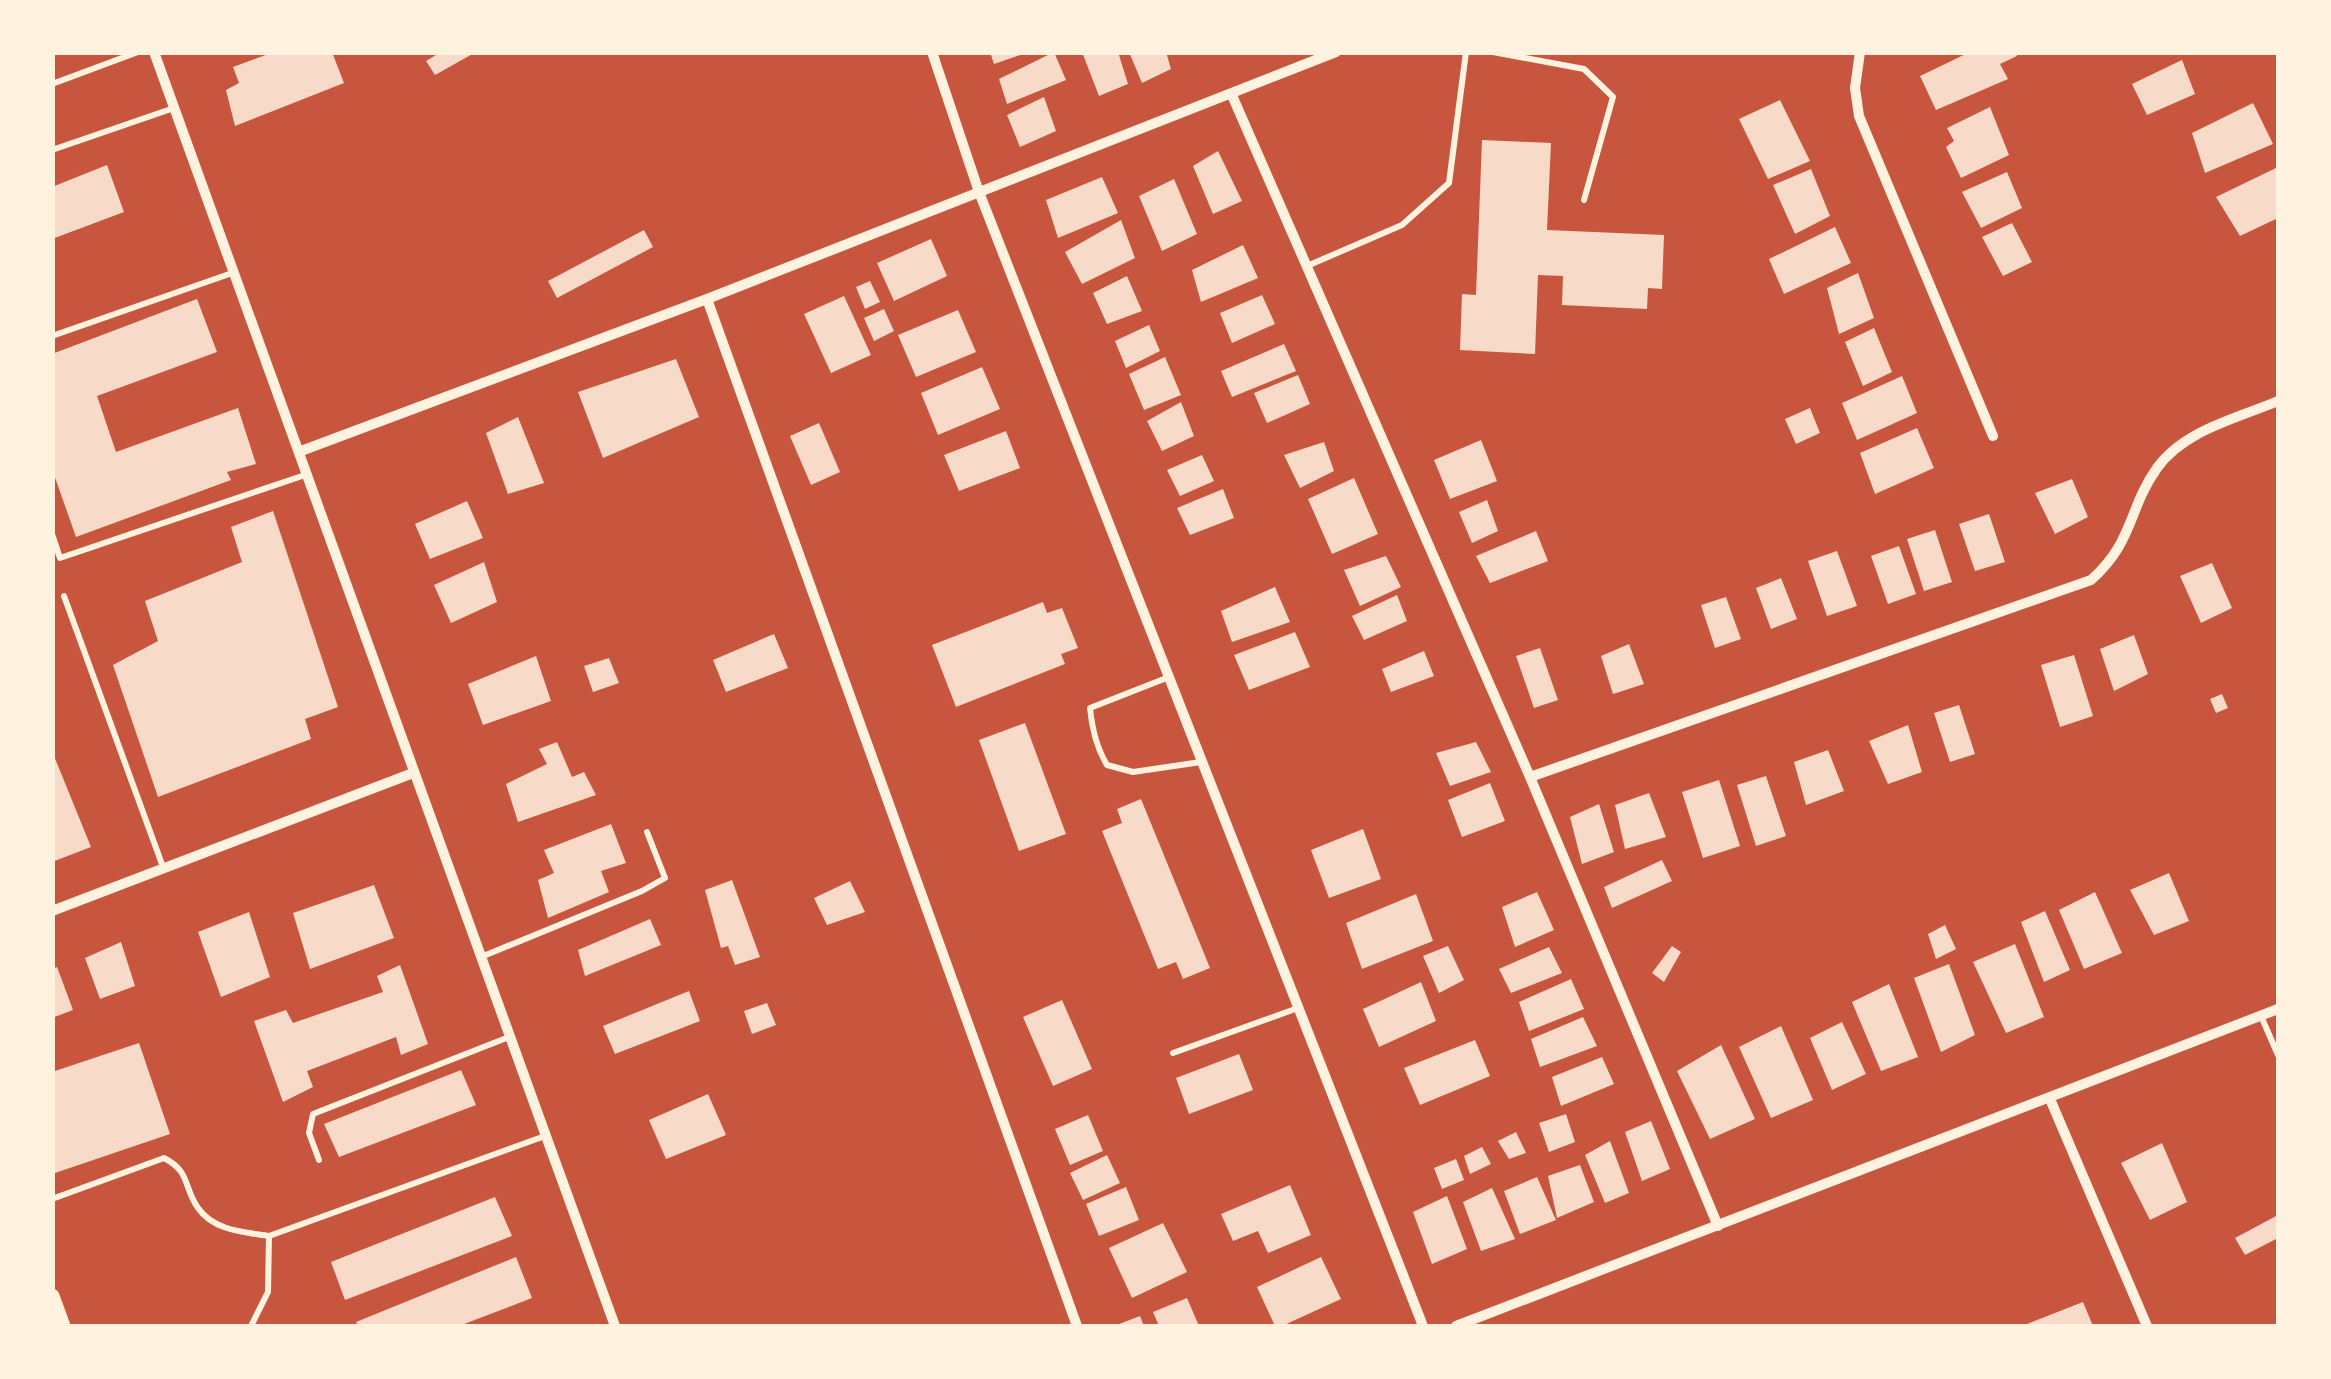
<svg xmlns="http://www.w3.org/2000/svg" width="2331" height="1379" font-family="Cabin,sans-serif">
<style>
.building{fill:#f7dbc8}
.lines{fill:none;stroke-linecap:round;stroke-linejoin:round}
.service{stroke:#fff3e0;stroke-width:6}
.minor{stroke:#fff3e0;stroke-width:10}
.tertiary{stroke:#fff3e0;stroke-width:15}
</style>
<rect width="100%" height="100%" fill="#c8553d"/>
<path class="building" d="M 274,52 L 332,52 L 344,83 L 235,126 L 226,90 L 239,83 L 233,67 Z
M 441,52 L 476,52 L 435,75 L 426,61 Z
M 990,52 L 1026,52 L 1026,53 L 994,64 Z
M 1054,52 L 1066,80 L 1007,104 L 999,79 Z
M 1082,52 L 1118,52 L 1128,84 L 1099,96 Z
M 1129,52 L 1166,52 L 1171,69 L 1142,83 Z
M 1970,52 L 2015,52 L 2017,56 L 2000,64 L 2008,79 L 1936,110 L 1920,76 Z
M 2182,60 L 2195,94 L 2147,115 L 2132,84 Z
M 1044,97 L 1056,131 L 1020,147 L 1007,115 Z
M 1780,100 L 1810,161 L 1768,179 L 1739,119 Z
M 2253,103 L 2273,144 L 2205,173 L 2192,133 Z
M 1990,107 L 2009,155 L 1961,178 L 1946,147 L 1954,141 L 1947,128 Z
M 1482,140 L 1551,143 L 1547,230 L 1664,235 L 1662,289 L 1648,288 L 1647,309 L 1562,305 L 1563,276 L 1538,275 L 1535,354 L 1460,350 L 1462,294 L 1476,295 Z
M 1218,151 L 1242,201 L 1213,214 L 1193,166 Z
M 107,165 L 124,212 L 52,239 L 52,187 Z
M 2278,167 L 2278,218 L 2240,236 L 2216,197 Z
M 1811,169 L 1830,216 L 1795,234 L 1773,185 Z
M 2007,172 L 2022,208 L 1981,228 L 1962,192 Z
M 1102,177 L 1118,213 L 1058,238 L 1046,200 Z
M 1174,179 L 1197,234 L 1162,251 L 1139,196 Z
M 1121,220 L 1135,258 L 1082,284 L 1065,252 Z
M 2012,223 L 2032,262 L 2003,276 L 1982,237 Z
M 1835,227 L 1851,263 L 1784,294 L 1769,259 Z
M 644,230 L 653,247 L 557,298 L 548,281 Z
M 931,239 L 947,276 L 894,301 L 877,263 Z
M 1243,245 L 1258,278 L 1201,302 L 1192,270 Z
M 1858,273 L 1874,318 L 1839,334 L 1827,288 Z
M 1127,276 L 1142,311 L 1107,324 L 1093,293 Z
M 870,281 L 880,302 L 865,309 L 856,287 Z
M 1262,295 L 1275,324 L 1232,343 L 1220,313 Z
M 844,296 L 871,355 L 831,373 L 804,314 Z
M 197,299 L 217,352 L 97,396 L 116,452 L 238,408 L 256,464 L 227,472 L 231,480 L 76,537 L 52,469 L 52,354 Z
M 884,309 L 894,331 L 874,341 L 864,318 Z
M 958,310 L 976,352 L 916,377 L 898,335 Z
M 1149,325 L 1160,351 L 1126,368 L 1115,341 Z
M 1874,328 L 1892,372 L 1863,386 L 1845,342 Z
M 1284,344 L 1296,371 L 1232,397 L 1221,371 Z
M 1165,357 L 1181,395 L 1144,410 L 1129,374 Z
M 676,359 L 699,417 L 603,458 L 578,392 Z
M 982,367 L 1000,409 L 938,435 L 921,393 Z
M 1298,375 L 1310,404 L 1267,423 L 1254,393 Z
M 1902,376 L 1917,413 L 1857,440 L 1842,403 Z
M 1181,402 L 1194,436 L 1162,451 L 1147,421 Z
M 1810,408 L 1820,433 L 1796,444 L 1785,419 Z
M 518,417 L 544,483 L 508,494 L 486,433 Z
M 819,423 L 840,472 L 811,485 L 790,436 Z
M 1917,428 L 1934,468 L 1875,494 L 1860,453 Z
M 1006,431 L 1020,468 L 959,491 L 944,455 Z
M 1481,440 L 1497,481 L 1450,499 L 1434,460 Z
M 1324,442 L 1334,471 L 1300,488 L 1284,455 Z
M 1202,455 L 1214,481 L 1180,496 L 1167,470 Z
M 1354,478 L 1378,534 L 1332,554 L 1308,499 Z
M 2072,479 L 2088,517 L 2055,534 L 2035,493 Z
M 1223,489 L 1234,518 L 1190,535 L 1177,508 Z
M 1487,500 L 1498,531 L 1472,543 L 1459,512 Z
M 467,501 L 483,538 L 430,559 L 415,524 Z
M 273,511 L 338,707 L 305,719 L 311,739 L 158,797 L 113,665 L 158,641 L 145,601 L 242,562 L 231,527 Z
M 1989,514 L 2005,562 L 1975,571 L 1959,524 Z
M 1935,530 L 1952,582 L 1924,591 L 1907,539 Z
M 1536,531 L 1548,561 L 1490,583 L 1476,556 Z
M 1899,546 L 1916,594 L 1888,604 L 1871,556 Z
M 1837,551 L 1857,606 L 1827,616 L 1808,561 Z
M 1386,556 L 1401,587 L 1360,606 L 1344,570 Z
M 484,562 L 497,602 L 451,623 L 434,585 Z
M 2212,563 L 2232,608 L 2201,623 L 2180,576 Z
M 1781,578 L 1797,619 L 1771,629 L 1756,588 Z
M 1275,587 L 1290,622 L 1232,642 L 1221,611 Z
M 1397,595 L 1407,621 L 1364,640 L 1352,616 Z
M 1726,597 L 1741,639 L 1715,648 L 1701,605 Z
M 1043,602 L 1047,613 L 1062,608 L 1078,648 L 1061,654 L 1065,664 L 956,707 L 932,645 Z
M 1295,632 L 1310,667 L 1249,690 L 1234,655 Z
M 774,634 L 788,668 L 726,692 L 713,660 Z
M 2134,635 L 2148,674 L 2114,691 L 2100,649 Z
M 1629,644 L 1644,684 L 1613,694 L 1601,656 Z
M 1540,648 L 1558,700 L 1534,708 L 1516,656 Z
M 1424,651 L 1434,676 L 1391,692 L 1382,669 Z
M 2074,655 L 2093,716 L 2060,727 L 2041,665 Z
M 536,656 L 551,701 L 483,725 L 468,684 Z
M 609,658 L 619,683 L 593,692 L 584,666 Z
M 2222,694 L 2228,708 L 2216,713 L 2210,699 Z
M 1959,705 L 1975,754 L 1950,762 L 1934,713 Z
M 1025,723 L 1066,834 L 1019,851 L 979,740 Z
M 1908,725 L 1922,772 L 1888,784 L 1869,741 Z
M 557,742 L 572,777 L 584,772 L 596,795 L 518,822 L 506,784 L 547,764 L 539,749 Z
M 1476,742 L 1491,772 L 1450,786 L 1436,753 Z
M 1828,750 L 1844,791 L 1806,805 L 1794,762 Z
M 52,751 L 91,847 L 52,862 Z
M 1766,776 L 1786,836 L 1756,846 L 1737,785 Z
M 1719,780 L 1740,846 L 1703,858 L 1682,792 Z
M 1490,783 L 1505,821 L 1462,837 L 1448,800 Z
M 1649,793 L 1666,837 L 1625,849 L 1615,805 Z
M 1141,799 L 1210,968 L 1183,979 L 1176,962 L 1158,969 L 1102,831 L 1122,823 L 1117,809 Z
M 1599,804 L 1614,852 L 1582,864 L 1570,817 Z
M 611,824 L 626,863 L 601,871 L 609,892 L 548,918 L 538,880 L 554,873 L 544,850 Z
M 1363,829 L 1381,879 L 1329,898 L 1311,850 Z
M 1662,860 L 1672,881 L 1612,908 L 1604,887 Z
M 2169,873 L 2189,921 L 2154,935 L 2130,890 Z
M 732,880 L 760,957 L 735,965 L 728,946 L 721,948 L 705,890 Z
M 850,881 L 865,912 L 827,925 L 814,898 Z
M 374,885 L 394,938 L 310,969 L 293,913 Z
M 1537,892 L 1554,930 L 1515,947 L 1502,907 Z
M 2095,892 L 2122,953 L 2084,969 L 2059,910 Z
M 1416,894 L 1433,941 L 1362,969 L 1346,923 Z
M 2045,911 L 2070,970 L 2044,982 L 2021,922 Z
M 249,912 L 270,977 L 221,997 L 198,932 Z
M 650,919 L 661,945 L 585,976 L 578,950 Z
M 1945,925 L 1956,949 L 1936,959 L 1928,934 Z
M 121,942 L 135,986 L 100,999 L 85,958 Z
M 2015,944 L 2044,1017 L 2006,1033 L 1973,962 Z
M 1448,946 L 1464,980 L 1439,993 L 1423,956 Z
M 1672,946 L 1681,952 L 1664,982 L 1652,973 Z
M 1549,947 L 1562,973 L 1511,993 L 1499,969 Z
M 1949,964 L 1975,1035 L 1941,1052 L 1914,978 Z
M 400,965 L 428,1044 L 401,1055 L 396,1037 L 307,1071 L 313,1087 L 283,1102 L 254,1021 L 286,1010 L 293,1023 L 383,992 L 377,976 Z
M 57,967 L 73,1010 L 52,1018 L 52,969 Z
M 1571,979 L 1584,1009 L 1529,1031 L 1519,1002 Z
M 1421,982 L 1436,1021 L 1379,1047 L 1363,1009 Z
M 1889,984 L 1918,1057 L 1881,1071 L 1852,1002 Z
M 689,991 L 700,1021 L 615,1054 L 603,1026 Z
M 1062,1000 L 1092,1069 L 1053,1086 L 1023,1017 Z
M 767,1003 L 776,1025 L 752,1034 L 744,1011 Z
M 1583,1017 L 1597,1046 L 1540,1067 L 1531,1039 Z
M 1842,1022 L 1866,1074 L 1832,1090 L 1810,1038 Z
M 1781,1026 L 1813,1100 L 1771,1118 L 1739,1047 Z
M 1475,1040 L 1490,1076 L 1420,1105 L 1404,1068 Z
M 139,1043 L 170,1134 L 52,1174 L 52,1072 Z
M 1721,1045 L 1755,1119 L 1710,1139 L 1677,1071 Z
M 1239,1054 L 1253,1090 L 1189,1114 L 1176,1078 Z
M 1602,1057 L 1614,1084 L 1561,1106 L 1552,1077 Z
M 461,1070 L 476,1105 L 339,1157 L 324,1124 Z
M 708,1094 L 726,1135 L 666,1159 L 649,1120 Z
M 1566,1114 L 1575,1142 L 1549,1152 L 1539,1123 Z
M 1088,1115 L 1103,1151 L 1070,1165 L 1055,1129 Z
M 1651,1121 L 1670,1169 L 1642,1181 L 1625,1132 Z
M 1516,1132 L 1526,1153 L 1509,1159 L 1498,1141 Z
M 1610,1141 L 1629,1193 L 1605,1203 L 1585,1155 Z
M 2162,1143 L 2187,1202 L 2150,1220 L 2121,1163 Z
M 1482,1147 L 1491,1164 L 1470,1174 L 1464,1156 Z
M 1107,1155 L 1120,1183 L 1083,1200 L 1070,1173 Z
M 1456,1159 L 1464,1180 L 1442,1189 L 1434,1168 Z
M 1580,1165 L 1594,1202 L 1557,1218 L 1548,1176 Z
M 1537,1177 L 1556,1220 L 1520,1234 L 1504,1191 Z
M 1290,1185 L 1311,1235 L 1268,1253 L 1258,1231 L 1233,1241 L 1221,1214 Z
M 1126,1187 L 1139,1220 L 1099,1236 L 1086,1204 Z
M 1492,1188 L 1515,1239 L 1481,1251 L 1463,1202 Z
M 1447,1196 L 1467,1249 L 1432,1264 L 1413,1212 Z
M 495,1197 L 512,1236 L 345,1300 L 331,1262 Z
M 2278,1215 L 2278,1238 L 2245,1255 L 2235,1238 Z
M 1163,1223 L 1187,1272 L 1132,1298 L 1109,1248 Z
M 516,1257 L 532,1298 L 459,1326 L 358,1326 L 356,1322 Z
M 1321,1257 L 1341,1299 L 1282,1326 L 1275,1326 L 1257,1287 Z
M 1187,1298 L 1199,1326 L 1159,1326 L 1153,1312 Z
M 2083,1302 L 2093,1326 L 2022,1326 Z
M 1140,1316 L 1144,1326 L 1114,1326 Z"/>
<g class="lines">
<path class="service" d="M 1493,52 L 1584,69 L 1613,97 L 1584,200
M 52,84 L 138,52
M 52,150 L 174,108
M 1307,266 L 1402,225 L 1449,183 L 1466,52
M 52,336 L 235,272
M 52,534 L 60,558 L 308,474
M 64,596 L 163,867
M 1169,677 L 1090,708 C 1092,729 1096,747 1107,765 L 1133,772 L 1201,762
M 481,957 L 642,891 L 665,878 L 647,832
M 2261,1016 L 2278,1055
M 1173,1053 L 1298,1008
M 319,1160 L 309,1133 L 313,1114 L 509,1037
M 52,1199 L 164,1158 C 191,1172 183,1187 198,1208 C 214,1231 244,1232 269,1236 L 545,1136
M 251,1326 L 268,1292 L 269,1236"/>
<path class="minor" d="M 154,52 C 311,476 460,902 615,1326
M 932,52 L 979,192 L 1423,1326
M 1860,52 L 1855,88 L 1859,116 L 1993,436
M 1231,93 L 1530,777 L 1718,1226
M 707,299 L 1077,1326
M 301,451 L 707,299 L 1336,52
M 1530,777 L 2091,580 C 2134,542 2128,509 2157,468 C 2184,430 2238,418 2278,401
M 52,911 L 413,773
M 2050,1099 L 2147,1326
M 1456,1326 L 2278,1009"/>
<path class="tertiary" d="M 52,1296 L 63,1326"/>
</g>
<rect width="2331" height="1379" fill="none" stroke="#fff3e0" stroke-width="110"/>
</svg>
